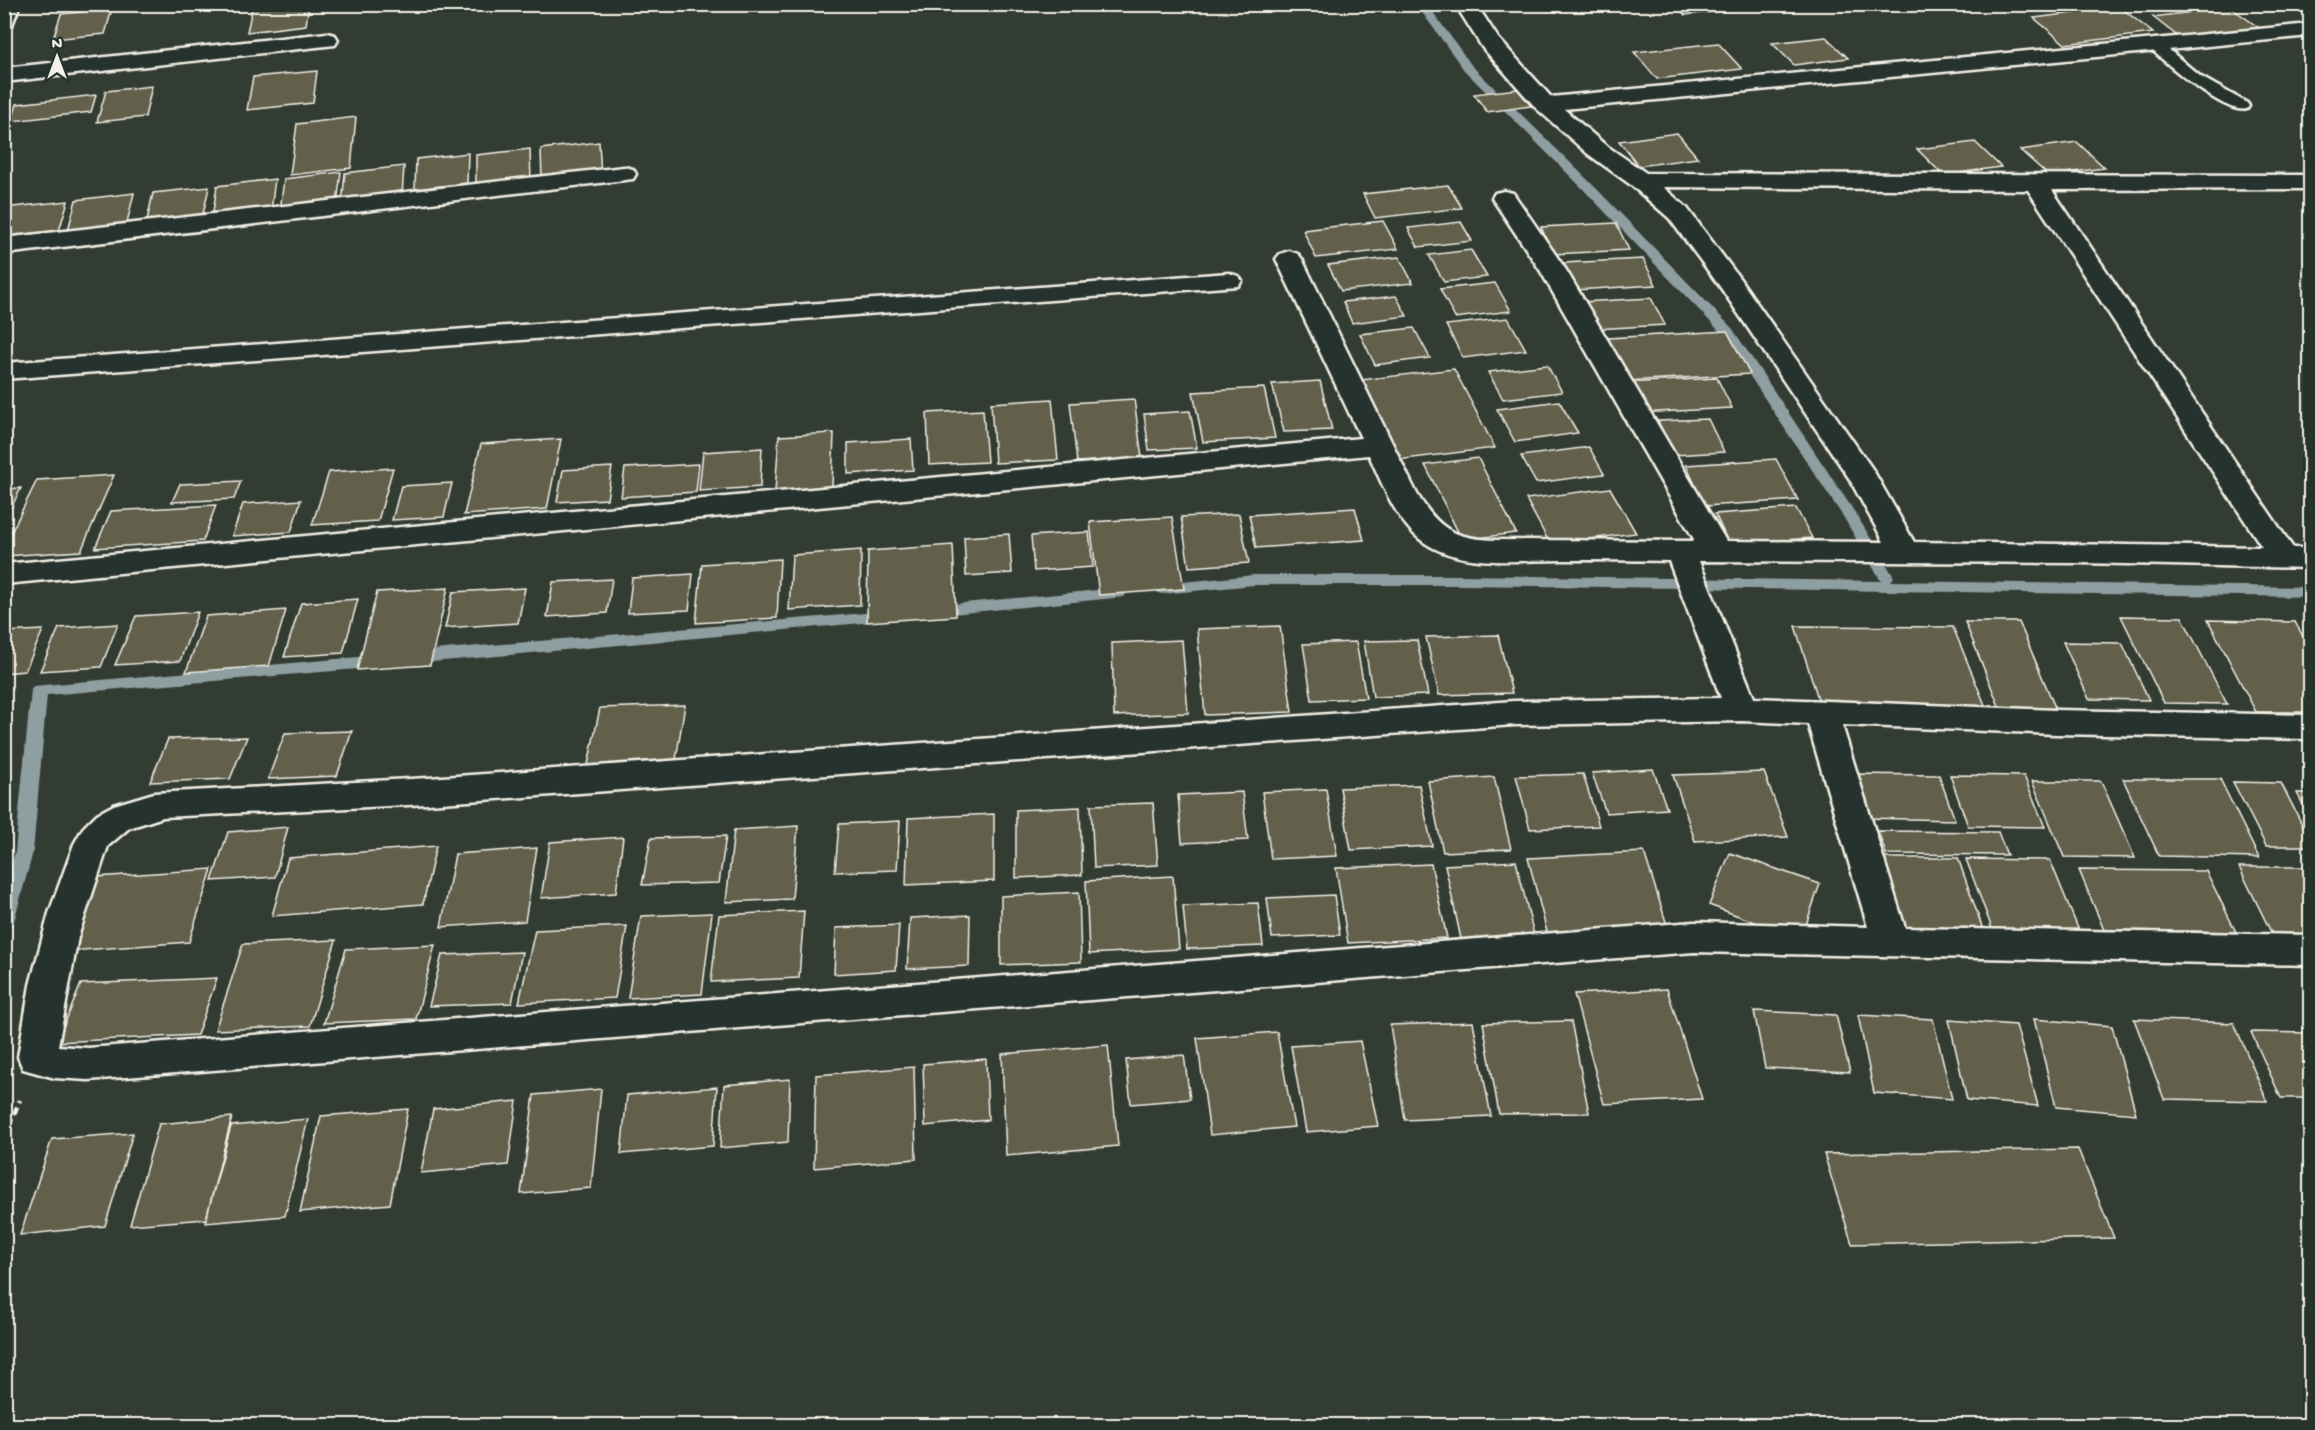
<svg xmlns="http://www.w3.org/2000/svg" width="2315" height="1430" font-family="'Gochi Hand',sans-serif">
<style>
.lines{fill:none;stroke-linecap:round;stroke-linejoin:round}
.stream{fill:#8f9ea1;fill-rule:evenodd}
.building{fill:#62614c;stroke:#f4f1e8;stroke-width:1.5}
.service-casing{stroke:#f4f1e8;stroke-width:5}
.minor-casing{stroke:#f4f1e8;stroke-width:5}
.path{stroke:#f4f1e8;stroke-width:4.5;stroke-dasharray:8 5;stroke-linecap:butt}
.service{fill:#26332d;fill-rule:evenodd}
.minor{fill:#26332d;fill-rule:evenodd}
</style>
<rect width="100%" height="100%" fill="#323c33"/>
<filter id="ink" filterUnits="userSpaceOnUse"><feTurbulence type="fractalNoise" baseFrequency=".0167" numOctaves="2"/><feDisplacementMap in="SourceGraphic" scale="12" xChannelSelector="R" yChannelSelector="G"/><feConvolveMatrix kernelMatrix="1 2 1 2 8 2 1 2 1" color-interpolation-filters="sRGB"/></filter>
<g filter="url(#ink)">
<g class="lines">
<path class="stream" d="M 1416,4 L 1427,4 L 1472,66 L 1590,182 L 1732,328 L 1856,514 L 1894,577 L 1891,581 L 2310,587 L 2310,597 L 1462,585 L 1254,585 L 1163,594 L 1158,593 L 1155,589 L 1158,585 L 1163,584 L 1254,575 L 1462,575 L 1881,581 L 1844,518 L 1722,334 L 1582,188 L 1464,70 Z
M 1119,588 L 1124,589 L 1127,593 L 1124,597 L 933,616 L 927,615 L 925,611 L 927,607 L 933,606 Z
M 889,611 L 895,612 L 897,616 L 895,620 L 410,664 L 404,662 L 402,658 L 404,654 L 410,652 Z
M 381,655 L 387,657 L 389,661 L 387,665 L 381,667 L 47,695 L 33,852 L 13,925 L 10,930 L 4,932 L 4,890 L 15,852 L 31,690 L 33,686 Z"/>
</g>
<path class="building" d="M 253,4 L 309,4 L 306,25 L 247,32 Z
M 1675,4 L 1780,4 L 1685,15 Z
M 2120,7 L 2153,33 L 2065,44 L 2034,18 Z
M 2230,7 L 2265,32 L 2185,42 L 2153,17 Z
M 112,9 L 105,34 L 53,39 L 61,14 Z
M 1826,37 L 1848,58 L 1794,65 L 1772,43 Z
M 1718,43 L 1742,69 L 1657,79 L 1634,52 Z
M 317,71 L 313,103 L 247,110 L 253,77 Z
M 152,86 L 145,117 L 97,122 L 106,91 Z
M 1518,89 L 1531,106 L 1487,112 L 1474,94 Z
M 96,95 L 91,112 L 12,121 L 17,104 Z
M 356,117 L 351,168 L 290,175 L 297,124 Z
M 1677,133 L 1698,158 L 1639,166 L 1619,141 Z
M 599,142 L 601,175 L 542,182 L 541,149 Z
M 1975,142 L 2001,167 L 1943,175 L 1917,149 Z
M 2077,142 L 2105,168 L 2048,175 L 2020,150 Z
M 530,149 L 531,182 L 476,188 L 476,155 Z
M 468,153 L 467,183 L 415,189 L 416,159 Z
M 404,166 L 402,196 L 342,204 L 345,173 Z
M 341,172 L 337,204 L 280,211 L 284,179 Z
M 275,179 L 271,211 L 212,218 L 217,186 Z
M 1448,185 L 1462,208 L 1375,218 L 1363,194 Z
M 209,187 L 202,219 L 146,225 L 153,193 Z
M 134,193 L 126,227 L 67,234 L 76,200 Z
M 68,201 L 58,234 L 4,240 L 4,208 Z
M 1383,221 L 1398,249 L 1316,258 L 1303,230 Z
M 1461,222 L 1472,241 L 1418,247 L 1408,228 Z
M 1616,223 L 1629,250 L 1553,254 L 1541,227 Z
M 1471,250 L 1487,277 L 1444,282 L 1429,255 Z
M 1399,257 L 1413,283 L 1341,291 L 1328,265 Z
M 1643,259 L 1656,285 L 1575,290 L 1563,263 Z
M 1495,283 L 1511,311 L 1455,318 L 1440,289 Z
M 1396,296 L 1407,316 L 1352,323 L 1343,302 Z
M 1651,298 L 1665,325 L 1594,329 L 1582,302 Z
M 1508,318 L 1526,350 L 1463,358 L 1446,325 Z
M 1414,328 L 1430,358 L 1375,365 L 1360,334 Z
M 1727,331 L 1750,374 L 1627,381 L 1608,338 Z
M 1547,365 L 1562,392 L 1503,399 L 1488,372 Z
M 1454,369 L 1495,448 L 1397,460 L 1360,380 Z
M 1717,378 L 1732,408 L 1639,413 L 1625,383 Z
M 1320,381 L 1332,430 L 1284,432 L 1272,384 Z
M 1264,388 L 1275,438 L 1203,442 L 1193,392 Z
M 1052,399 L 1058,460 L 995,463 L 991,403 Z
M 1134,399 L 1142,458 L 1077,462 L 1070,403 Z
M 1559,401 L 1578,433 L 1515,442 L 1497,409 Z
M 983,410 L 987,462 L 929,465 L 927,413 Z
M 1190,411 L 1197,448 L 1149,450 L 1144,414 Z
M 1708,419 L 1724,452 L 1673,455 L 1658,421 Z
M 834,433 L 832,488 L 775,492 L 779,436 Z
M 561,439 L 547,509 L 464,515 L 481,444 Z
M 911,439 L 913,470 L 848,474 L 848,443 Z
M 1589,447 L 1604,474 L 1536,483 L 1521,456 Z
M 762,448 L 760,487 L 699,491 L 703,452 Z
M 1478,458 L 1516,533 L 1462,540 L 1425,465 Z
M 1776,459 L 1798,500 L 1705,506 L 1686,465 Z
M 699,464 L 696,492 L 621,497 L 625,468 Z
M 612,467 L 607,499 L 557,502 L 563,470 Z
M 393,468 L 378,521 L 312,525 L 329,472 Z
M 114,475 L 81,551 L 4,556 L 4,547 L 37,480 Z
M 241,481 L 234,499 L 172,502 L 180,484 Z
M 452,483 L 444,517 L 392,520 L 401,486 Z
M 21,488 L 4,522 L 4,489 Z
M 1610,488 L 1636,533 L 1550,544 L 1526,499 Z
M 301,500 L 291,532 L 232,536 L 243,504 Z
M 216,505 L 203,541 L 95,548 L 111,511 Z
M 1355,508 L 1364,540 L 1256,548 L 1249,515 Z
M 1796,508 L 1812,538 L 1729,544 L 1715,514 Z
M 1239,514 L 1249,563 L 1189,567 L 1181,517 Z
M 1172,517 L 1184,589 L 1099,595 L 1090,522 Z
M 1089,532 L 1093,567 L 1034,571 L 1031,536 Z
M 1009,534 L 1012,573 L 966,576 L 964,537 Z
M 953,545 L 956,616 L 867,622 L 868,551 Z
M 861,550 L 860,605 L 789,610 L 792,555 Z
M 780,559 L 777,618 L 696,623 L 702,564 Z
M 693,574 L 689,610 L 628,613 L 632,578 Z
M 612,579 L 607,613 L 547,617 L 553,582 Z
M 448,588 L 430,665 L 357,670 L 377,592 Z
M 525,588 L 518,623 L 445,628 L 453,592 Z
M 358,599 L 343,653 L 284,657 L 301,603 Z
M 286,610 L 269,666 L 186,672 L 206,616 Z
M 198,612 L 180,661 L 115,665 L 136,616 Z
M 2121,616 L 2182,617 L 2227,704 L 2164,703 Z
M 2208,620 L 2295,622 L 2310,649 L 2310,712 L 2256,712 Z
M 1965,622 L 2019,622 L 2057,712 L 2001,711 Z
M 118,624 L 101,667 L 40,671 L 59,628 Z
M 1280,626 L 1292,712 L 1205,715 L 1197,629 Z
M 1795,626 L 1953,627 L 1987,710 L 1821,708 Z
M 43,630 L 25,671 L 4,673 L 4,632 Z
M 1498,635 L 1512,693 L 1439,695 L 1426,637 Z
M 1182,640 L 1188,713 L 1114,716 L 1112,643 Z
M 1417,640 L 1428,695 L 1373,697 L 1364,641 Z
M 1356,642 L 1366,698 L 1312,700 L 1303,644 Z
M 2063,642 L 2122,643 L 2149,700 L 2089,699 Z
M 685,705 L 675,765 L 587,769 L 600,708 Z
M 352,731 L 337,776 L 268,779 L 285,733 Z
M 247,737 L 230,779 L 150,782 L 168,739 Z
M 1653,769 L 1667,809 L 1606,813 L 1592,773 Z
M 1764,772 L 1788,837 L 1695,841 L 1673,775 Z
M 1583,774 L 1599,826 L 1530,829 L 1516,776 Z
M 1850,774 L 1939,775 L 1955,820 L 1864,818 Z
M 1950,775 L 2024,776 L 2045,827 L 1968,826 Z
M 1494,777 L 1511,849 L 1443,852 L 1428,781 Z
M 2123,779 L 2220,779 L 2259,858 L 2159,856 Z
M 2032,781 L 2101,781 L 2135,858 L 2064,857 Z
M 2233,782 L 2281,783 L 2310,840 L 2310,846 L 2266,846 Z
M 1419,785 L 1432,846 L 1351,850 L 1340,788 Z
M 1326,789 L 1337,856 L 1271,859 L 1262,792 Z
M 1242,792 L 1248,840 L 1182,843 L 1178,795 Z
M 2297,793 L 2310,793 L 2310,818 Z
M 1153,803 L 1158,865 L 1094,868 L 1091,805 Z
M 1080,807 L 1082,875 L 1016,878 L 1016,810 Z
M 994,814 L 994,881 L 906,885 L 908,818 Z
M 900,821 L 897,870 L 835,872 L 839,824 Z
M 798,826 L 792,899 L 726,902 L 734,830 Z
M 288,827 L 275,877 L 212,881 L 228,832 Z
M 1878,831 L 1998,832 L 2007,855 L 1886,854 Z
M 726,836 L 719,883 L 642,885 L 651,838 Z
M 623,837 L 616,893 L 541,898 L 550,842 Z
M 436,846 L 423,904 L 272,916 L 288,858 Z
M 537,848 L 525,921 L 441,927 L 455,854 Z
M 1644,852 L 1667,925 L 1547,932 L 1528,858 Z
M 1730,853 L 1820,884 L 1801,939 L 1709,905 Z
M 1875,858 L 1958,858 L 1987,941 L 1902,940 Z
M 1966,859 L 2050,860 L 2084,943 L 1997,942 Z
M 1516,861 L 1534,935 L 1461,939 L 1445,865 Z
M 1431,864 L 1447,938 L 1348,943 L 1336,868 Z
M 2239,867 L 2310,867 L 2310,943 L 2276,942 Z
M 212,869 L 189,942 L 70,951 L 96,877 Z
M 2079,870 L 2206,871 L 2236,932 L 2104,930 Z
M 1173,876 L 1179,949 L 1089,954 L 1086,881 Z
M 1079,892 L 1081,962 L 1001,965 L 1001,896 Z
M 1334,895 L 1340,935 L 1272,938 L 1267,898 Z
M 1258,903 L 1263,946 L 1187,949 L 1183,906 Z
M 804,911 L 799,978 L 711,982 L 719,915 Z
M 712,913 L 702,994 L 628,998 L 641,916 Z
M 970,915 L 969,966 L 907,969 L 910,918 Z
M 899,925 L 896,970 L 834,974 L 836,928 Z
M 627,926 L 615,998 L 519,1003 L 535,930 Z
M 336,940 L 310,1026 L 215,1030 L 243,944 Z
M 435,945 L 416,1019 L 324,1023 L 346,949 Z
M 522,952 L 512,1003 L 429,1006 L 442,955 Z
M 217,978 L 197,1035 L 57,1042 L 81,984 Z
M 1667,989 L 1702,1099 L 1604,1104 L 1574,994 Z
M 1754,1011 L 1836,1015 L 1850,1072 L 1765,1068 Z
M 1858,1015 L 1933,1019 L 1952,1099 L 1874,1093 Z
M 2034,1019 L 2112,1026 L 2136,1114 L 2056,1107 Z
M 2134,1019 L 2234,1023 L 2267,1101 L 2164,1099 Z
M 1949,1020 L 2016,1025 L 2038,1106 L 1967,1100 Z
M 1571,1021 L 1589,1113 L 1499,1114 L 1483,1023 Z
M 1473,1022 L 1491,1116 L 1405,1120 L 1390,1025 Z
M 1277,1032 L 1294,1127 L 1210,1135 L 1197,1038 Z
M 2251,1032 L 2308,1033 L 2310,1038 L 2310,1098 L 2281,1098 Z
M 1360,1041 L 1378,1126 L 1306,1132 L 1291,1046 Z
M 1108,1045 L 1118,1146 L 1006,1156 L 1002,1054 Z
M 1184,1055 L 1190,1099 L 1131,1104 L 1126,1060 Z
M 986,1059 L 988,1120 L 925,1126 L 923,1064 Z
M 914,1067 L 916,1159 L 814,1168 L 816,1075 Z
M 790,1079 L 788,1142 L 720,1148 L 724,1085 Z
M 717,1087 L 713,1146 L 621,1154 L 627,1095 Z
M 601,1089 L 591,1188 L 521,1194 L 534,1095 Z
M 517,1101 L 508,1165 L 421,1173 L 433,1109 Z
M 408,1109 L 390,1204 L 300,1212 L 321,1116 Z
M 232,1117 L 206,1219 L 130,1225 L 159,1124 Z
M 308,1119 L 285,1216 L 205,1223 L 231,1126 Z
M 133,1133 L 105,1226 L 20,1235 L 52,1139 Z
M 2078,1149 L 2114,1238 L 1852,1244 L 1824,1154 Z"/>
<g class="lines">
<defs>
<path id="service" d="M 2156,42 L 2161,43 L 2201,77 L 2247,103 L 2249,106 L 2247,109 C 2225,115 2167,64 2151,49 L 2149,46 L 2151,43 Z"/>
<path id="minor" d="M 4,4 L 20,4 L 12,25 L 4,26 Z
M 1455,4 L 1476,4 L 1498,38 L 1551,97 L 2310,24 L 2310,36 L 1564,109 L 1604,144 L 1646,173 L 2310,175 L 2310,189 L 2052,190 L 2293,548 L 2310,548 L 2310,568 L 2080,563 L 1699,561 L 1754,698 L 2056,710 L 2310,715 L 2310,739 L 2056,734 L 1842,725 L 1905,928 L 2310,935 L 2310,965 L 1694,952 L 88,1080 L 55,1078 L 23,1069 L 18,1057 L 30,985 L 49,913 L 74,844 L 83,828 L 97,814 L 114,805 L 154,793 L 428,778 L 1514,701 L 1721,698 L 1669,561 C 1633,560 1598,560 1563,560 C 1517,560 1450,570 1414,534 C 1393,513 1381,481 1369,455 L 4,584 L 4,564 L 1361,438 L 1276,259 L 1280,254 L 1289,251 L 1298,254 L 1302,259 L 1417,494 C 1439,530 1455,539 1497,540 L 1695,541 L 1540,270 L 1492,198 L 1495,193 L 1504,191 L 1513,193 L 1566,270 L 1726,541 L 1884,542 L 1849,478 L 1721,288 L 1669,218 L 1631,185 L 1588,154 L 1537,109 L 1482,47 ZM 1663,187 L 2028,190 L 2262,547 L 1914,542 L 1873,470 L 1740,279 L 1687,208 ZM 1742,721 L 1808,724 L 1868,927 L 1694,922 L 88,1048 L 58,1046 L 78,937 L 108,846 L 129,828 L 163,817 L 428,804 L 1514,725 Z
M 327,33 L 335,35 L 338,40 L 335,45 L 4,82 L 4,68 Z
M 624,167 L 633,169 L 636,174 L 633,179 L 4,254 L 4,238 Z
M 1229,273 L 1238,276 L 1242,281 L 1238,286 L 4,379 L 4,363 Z"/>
</defs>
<use href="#service" class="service-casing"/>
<use href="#minor" class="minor-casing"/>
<path class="path" d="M 4,1138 L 20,1100"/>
<use href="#service" class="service"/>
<use href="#minor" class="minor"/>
</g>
</g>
<rect width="2315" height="1430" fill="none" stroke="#26332d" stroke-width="24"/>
<rect x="12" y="12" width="2291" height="1406" fill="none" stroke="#f4f1e8" stroke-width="2" filter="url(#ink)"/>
<g transform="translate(57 57)" stroke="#26332d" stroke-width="4.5" paint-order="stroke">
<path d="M0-4.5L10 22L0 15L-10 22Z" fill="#f4f1e8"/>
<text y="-9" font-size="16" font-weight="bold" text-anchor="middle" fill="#f4f1e8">N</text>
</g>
</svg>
